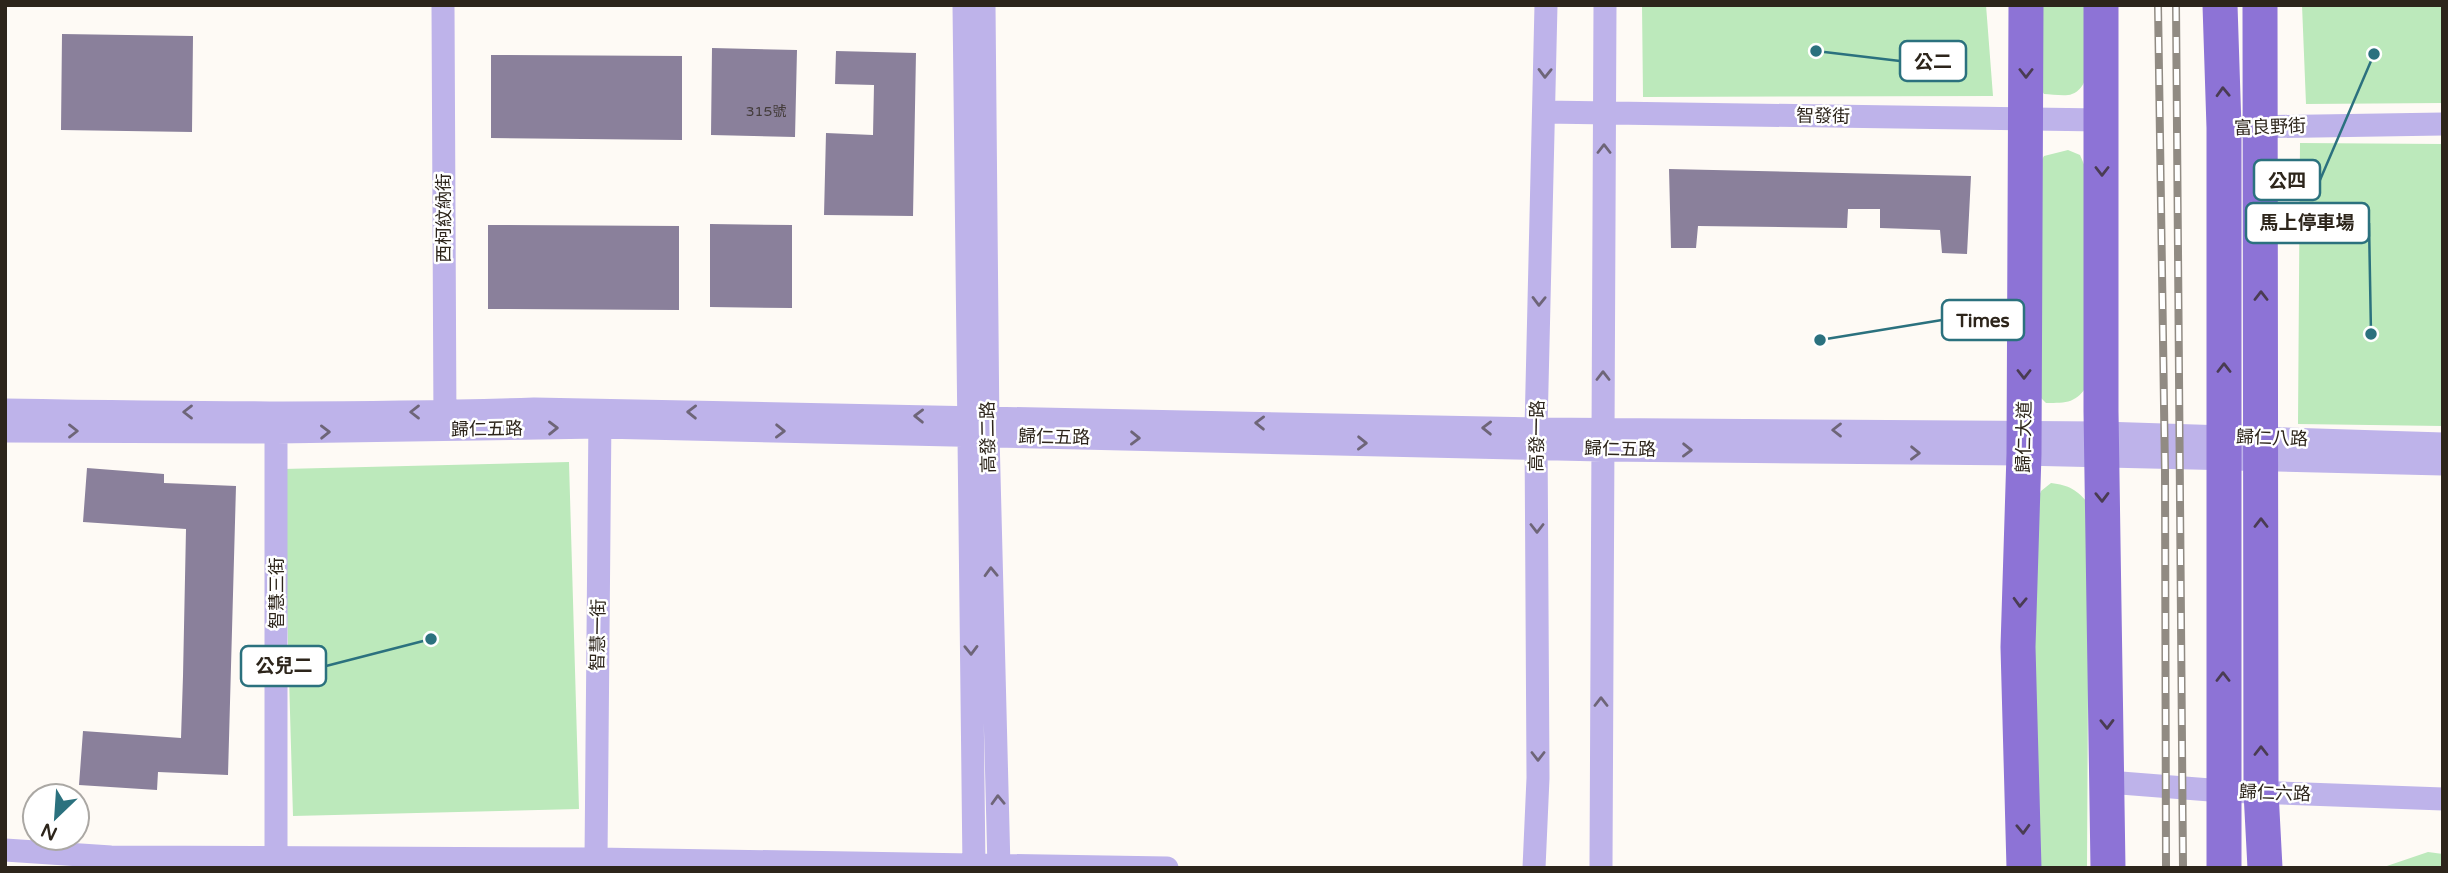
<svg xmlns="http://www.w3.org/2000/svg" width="2448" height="873" font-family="'Varela Round','Noto Sans TC',sans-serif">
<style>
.green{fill:#bce9bb}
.building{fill:#8a809b}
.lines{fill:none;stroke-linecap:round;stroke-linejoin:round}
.minor{stroke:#beb3ea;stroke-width:23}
.primary{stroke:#8d73d6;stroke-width:35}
.rail-casing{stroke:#918b83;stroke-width:8}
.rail{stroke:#fff;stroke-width:5;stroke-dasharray:16;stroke-linecap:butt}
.oneway{stroke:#6e6578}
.oneway2{stroke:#4a3c53}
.labels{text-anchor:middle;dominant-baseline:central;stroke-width:5;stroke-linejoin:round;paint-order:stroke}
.number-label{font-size:14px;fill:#443c3b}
.street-label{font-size:18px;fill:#2d251b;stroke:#fff}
.leader{fill:none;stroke:#2b717e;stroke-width:2.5}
.callout-dot{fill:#2b717e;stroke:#fff;stroke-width:2.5}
.callout{fill:#fff;stroke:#2b717e;stroke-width:2.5}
.callout-label{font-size:19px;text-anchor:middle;font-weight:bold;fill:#2d251b}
</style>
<rect width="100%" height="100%" fill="#fefaf5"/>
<path class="green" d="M 1642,5 L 1986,5 L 1993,96 L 1643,97 Z
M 2034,5 L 2088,5 C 2089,27 2097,86 2072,94 C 2065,97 2052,94 2044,94 L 2033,77 Z
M 2302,5 L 2443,5 L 2443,103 L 2306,104 Z
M 2300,143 L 2443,144 L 2443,426 L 2298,424 Z
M 2068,150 L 2080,155 L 2086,169 L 2088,384 C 2077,403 2067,403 2046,403 L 2038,395 L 2037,168 L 2044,156 Z
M 569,462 L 579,809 L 293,816 L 283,469 Z
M 2051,483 C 2069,485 2077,490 2089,504 L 2087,868 L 2036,868 L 2034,509 L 2041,491 Z
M 2428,852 L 2443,854 L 2443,868 L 2381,868 Z"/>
<path class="building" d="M 62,34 L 193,36 L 192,132 L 61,130 Z
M 712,48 L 797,50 L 795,137 L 711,135 Z
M 836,51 L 916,53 L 913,216 L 824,215 L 826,133 L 873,135 L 874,85 L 835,84 Z
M 491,55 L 682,56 L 682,140 L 491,138 Z
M 1669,169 L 1971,176 L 1967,254 L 1942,253 L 1940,230 L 1880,228 L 1880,209 L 1848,209 L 1847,228 L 1698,226 L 1696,248 L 1671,248 Z
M 710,224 L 792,225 L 792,308 L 710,307 Z
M 488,225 L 679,226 L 679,310 L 488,309 Z
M 87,468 L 164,474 L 164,483 L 236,486 L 228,775 L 158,772 L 157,790 L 79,785 L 83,731 L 181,738 L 183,676 L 186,529 L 83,522 Z"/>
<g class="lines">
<path class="minor" d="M 443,5 L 445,427
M 964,5 L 974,868
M 984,5 L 988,435 L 999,868
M 1544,112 L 2102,120
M 2246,127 L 2443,124
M 5,410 C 182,413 358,415 534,409 L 1536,429 L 2102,433 L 2443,444
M 5,431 L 277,432 L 600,427 L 1602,450 L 2024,454 L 2443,464
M 2108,782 L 2223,791 L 2443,799
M 5,850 L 111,857 L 596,859 L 1167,868
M 276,858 L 276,419
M 596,859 L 600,414
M 1534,868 L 1538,778 L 1536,429 L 1546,5
M 1601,868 L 1605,5"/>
<path class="primary" d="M 2101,5 L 2101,411 L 2108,868
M 2220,5 L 2224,128 L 2224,868
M 2260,5 L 2261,792 L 2265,868
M 2024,868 L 2018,647 L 2024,454 L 2026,5"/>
<defs>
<path id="rail" d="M 2158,5 L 2165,471 L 2166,868
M 2176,5 L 2183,868"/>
</defs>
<use href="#rail" class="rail-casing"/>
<use href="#rail" class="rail"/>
</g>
<defs><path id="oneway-chevron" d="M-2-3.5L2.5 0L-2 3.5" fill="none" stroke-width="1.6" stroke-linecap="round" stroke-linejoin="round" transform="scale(1.75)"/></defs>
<g class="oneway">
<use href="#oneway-chevron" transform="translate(1545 73) rotate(91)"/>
<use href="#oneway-chevron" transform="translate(1604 149) rotate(-90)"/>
<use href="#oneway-chevron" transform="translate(1539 301) rotate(91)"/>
<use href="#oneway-chevron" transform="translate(1603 376) rotate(-90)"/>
<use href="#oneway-chevron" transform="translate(188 412) rotate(-180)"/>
<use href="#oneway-chevron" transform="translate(415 412) rotate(180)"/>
<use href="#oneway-chevron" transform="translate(692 412) rotate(-179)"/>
<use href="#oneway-chevron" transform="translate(919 416) rotate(-179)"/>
<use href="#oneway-chevron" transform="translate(1260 423) rotate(-179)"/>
<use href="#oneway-chevron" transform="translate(553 428) rotate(-1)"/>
<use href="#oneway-chevron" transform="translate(1487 428) rotate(-179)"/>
<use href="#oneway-chevron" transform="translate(1837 430) rotate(-180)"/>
<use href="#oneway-chevron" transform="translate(73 431)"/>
<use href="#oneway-chevron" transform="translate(780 431) rotate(1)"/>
<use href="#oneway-chevron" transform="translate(325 432) rotate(-1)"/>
<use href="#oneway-chevron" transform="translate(1135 438) rotate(1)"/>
<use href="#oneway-chevron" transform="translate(1362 443) rotate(1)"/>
<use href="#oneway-chevron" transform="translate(1687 450) rotate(1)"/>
<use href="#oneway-chevron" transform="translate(1915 453) rotate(1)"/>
<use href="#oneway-chevron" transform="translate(1537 528) rotate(90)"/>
<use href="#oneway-chevron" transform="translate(991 572) rotate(-92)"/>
<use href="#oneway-chevron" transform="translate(971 650) rotate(89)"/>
<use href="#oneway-chevron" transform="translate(1601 702) rotate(-90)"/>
<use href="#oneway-chevron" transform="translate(1538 756) rotate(90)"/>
<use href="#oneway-chevron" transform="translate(998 800) rotate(-92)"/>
</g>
<g class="oneway2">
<use href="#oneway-chevron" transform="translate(2026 73) rotate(90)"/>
<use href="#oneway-chevron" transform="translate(2223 92) rotate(-92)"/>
<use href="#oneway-chevron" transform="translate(2102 171) rotate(90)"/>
<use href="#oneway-chevron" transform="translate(2261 296) rotate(-90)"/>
<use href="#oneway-chevron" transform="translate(2224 368) rotate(-90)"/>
<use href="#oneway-chevron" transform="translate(2024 374) rotate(90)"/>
<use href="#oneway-chevron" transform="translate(2102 497) rotate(89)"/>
<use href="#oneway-chevron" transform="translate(2261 523) rotate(-90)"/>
<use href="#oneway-chevron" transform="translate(2020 602) rotate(92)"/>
<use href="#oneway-chevron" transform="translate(2223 677) rotate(-90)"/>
<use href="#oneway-chevron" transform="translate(2107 724) rotate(89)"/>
<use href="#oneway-chevron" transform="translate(2261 751) rotate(-90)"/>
<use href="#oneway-chevron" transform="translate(2023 829) rotate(88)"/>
</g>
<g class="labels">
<g class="number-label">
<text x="766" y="111">315號</text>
</g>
<g class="street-label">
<text transform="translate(1823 116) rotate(1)">智發街</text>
<text transform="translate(2270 127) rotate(-2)">富良野街</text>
<text transform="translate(444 218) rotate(-90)">西柯紋納街</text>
<text transform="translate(487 429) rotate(-1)">歸仁五路</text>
<text transform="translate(1537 436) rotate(-89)">高發一路</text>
<text transform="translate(988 437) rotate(-91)">高發二路</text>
<text transform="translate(1054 437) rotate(1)">歸仁五路</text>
<text transform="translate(2024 437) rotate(-89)">歸仁大道</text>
<text transform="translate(2272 438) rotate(2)">歸仁八路</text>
<text transform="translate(1620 449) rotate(1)">歸仁五路</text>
<text transform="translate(277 593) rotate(-90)">智慧三街</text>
<text transform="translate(598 635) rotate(-89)">智慧一街</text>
<text transform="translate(2275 793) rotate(2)">歸仁六路</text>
</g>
</g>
<path class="leader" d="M1816 51L1900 61M2374 54L2320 180M2371 334L2369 223M1820 340L1942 320M431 639L326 666"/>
<g class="callout-dot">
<circle cx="1816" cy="51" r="7"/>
<circle cx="2374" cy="54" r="7"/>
<circle cx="2371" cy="334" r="7"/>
<circle cx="1820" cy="340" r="7"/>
<circle cx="431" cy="639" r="7"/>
</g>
<g class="callout">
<rect x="1900" y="41" width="66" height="40" rx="7"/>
<rect x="2254" y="160" width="66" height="40" rx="7"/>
<rect x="2246" y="203" width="123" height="40" rx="7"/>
<rect x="1942" y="300" width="82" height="40" rx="7"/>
<rect x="241" y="646" width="85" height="40" rx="7"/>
</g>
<g class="callout-label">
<text x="1933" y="68">公二</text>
<text x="2287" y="187">公四</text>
<text x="2307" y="229">馬上停車場</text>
<text x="1983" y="327">Times</text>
<text x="284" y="672">公兒二</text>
</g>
<rect width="2448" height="873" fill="none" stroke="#2d251b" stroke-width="14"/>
<g transform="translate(56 817) rotate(205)"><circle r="33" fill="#ffffff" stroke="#aba8a4" stroke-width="2"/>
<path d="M0-5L12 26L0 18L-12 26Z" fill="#2b717e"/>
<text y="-10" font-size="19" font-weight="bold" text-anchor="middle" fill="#2d251b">N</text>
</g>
</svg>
